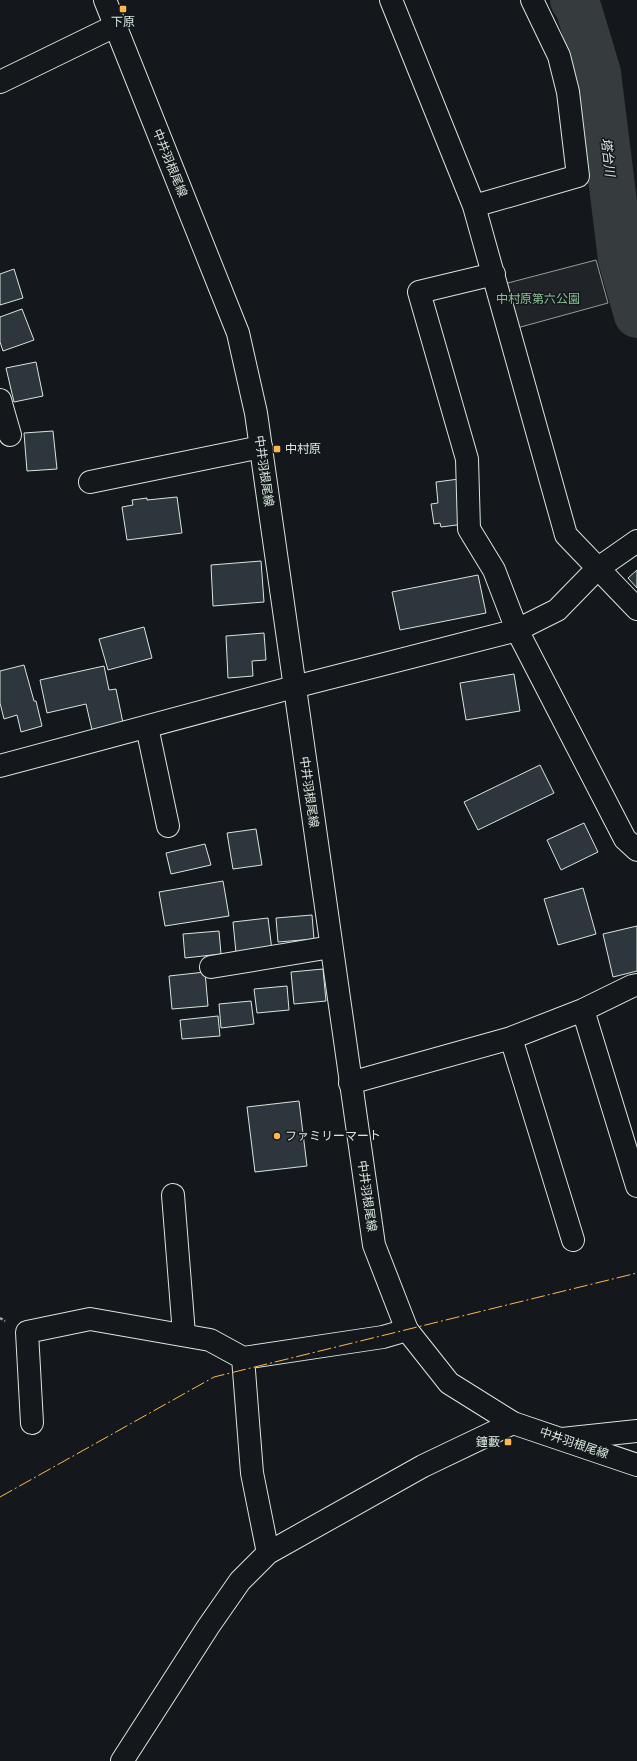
<svg xmlns="http://www.w3.org/2000/svg" width="637" height="1761" font-family="Rubik,'Noto Sans JP',sans-serif">
<style>
.green{fill:#202428;stroke:#939e99}
.lines{fill:none;stroke-linecap:round;stroke-linejoin:round}
.river{stroke:#363b3e;stroke-width:46}
.building{fill:#2c363c;stroke:#d8e6dc}
.minor-casing{stroke:#d8e6dc;stroke-width:24}
.major-casing{stroke:#d8e6dc;stroke-width:24}
.path{stroke:#9da8a2;stroke-width:2.5;stroke-dasharray:3 2;stroke-linecap:butt}
.minor{stroke:#14181c;stroke-width:22}
.major{stroke:#14181c;stroke-width:22}
.power{stroke:#ffb74d;stroke-width:1;stroke-dasharray:14 3 2 3;stroke-linecap:butt}
.poi-dot{fill:#ffb74d;stroke:#14181c;stroke-width:1.5}
.labels{text-anchor:middle;dominant-baseline:central;stroke-width:3;stroke-linejoin:round;paint-order:stroke}
.poi-label{font-size:12px;fill:#d8e6dc;stroke:#14181c;text-anchor:start}
.street-label{font-size:12px;fill:#d8e6dc;stroke:#14181c}
.park-label{font-size:12px;fill:#8ac095;stroke:#14181c}
.water-label{font-size:13px;font-style:italic;fill:#d8e6dc;stroke:#14181c}
</style>
<rect width="100%" height="100%" fill="#14181c"/>
<path class="green" d="M 596,260 L 608,303 L 517,328 L 504,284 Z"/>
<g class="lines">
<path class="river" d="M 573,0 L 579,10 L 598,73 L 621,259 L 637,315"/>
</g>
<path class="building" d="M 14,269 L 23,298 L 0,305 L 0,274 Z
M 22,309 L 34,340 L 3,351 L 0,342 L 0,317 Z
M 36,362 L 43,396 L 14,402 L 6,368 Z
M 53,431 L 57,469 L 27,471 L 24,433 Z
M 459,479 L 464,524 L 441,527 L 440,523 L 434,524 L 431,504 L 438,503 L 436,482 Z
M 177,497 L 182,533 L 127,540 L 122,507 L 133,505 L 132,500 L 147,498 L 147,500 Z
M 261,561 L 264,602 L 213,606 L 211,565 Z
M 637,570 L 637,588 L 628,578 Z
M 478,575 L 486,613 L 400,630 L 392,592 Z
M 144,627 L 152,658 L 108,670 L 99,639 Z
M 264,633 L 266,660 L 252,661 L 253,676 L 228,678 L 226,636 Z
M 24,665 L 34,701 L 36,701 L 42,726 L 21,732 L 17,715 L 4,719 L 0,703 L 0,671 Z
M 104,666 L 109,690 L 116,689 L 123,723 L 92,730 L 86,704 L 47,713 L 40,680 Z
M 514,674 L 520,711 L 466,720 L 460,683 Z
M 540,765 L 554,793 L 478,830 L 464,802 Z
M 584,823 L 598,852 L 561,870 L 547,840 Z
M 256,829 L 262,865 L 233,869 L 227,833 Z
M 205,844 L 211,865 L 171,874 L 166,853 Z
M 223,881 L 229,916 L 165,926 L 159,892 Z
M 583,888 L 596,934 L 558,945 L 544,899 Z
M 312,915 L 314,939 L 278,942 L 276,918 Z
M 268,918 L 272,950 L 236,953 L 233,922 Z
M 637,926 L 637,971 L 613,977 L 603,934 Z
M 219,931 L 221,954 L 185,958 L 183,934 Z
M 323,969 L 326,1001 L 294,1004 L 291,972 Z
M 205,972 L 208,1006 L 172,1009 L 169,976 Z
M 287,986 L 289,1010 L 257,1013 L 254,989 Z
M 251,1001 L 254,1024 L 221,1028 L 219,1004 Z
M 218,1016 L 220,1036 L 182,1039 L 180,1020 Z
M 299,1101 L 307,1166 L 255,1172 L 247,1107 Z"/>
<g class="lines">
<defs>
<path id="minor" d="M 391,0 L 474,206 L 566,535 L 637,609
M 0,82 L 115,26
M 474,206 L 578,176 L 568,92 L 559,56 L 532,0
M 494,274 L 419,292 L 467,459 L 469,529 L 494,570 L 517,630 L 625,839 L 637,850
M 0,400 L 10,435
M 90,482 L 261,447
M 147,727 L 168,826
M 0,766 L 294,687 L 517,630 L 557,610 L 597,569 L 637,541
M 211,967 L 331,947
M 583,1010 L 637,1186
M 511,1038 L 573,1240
M 350,1083 L 511,1038 L 583,1010 L 632,986 L 637,985
M 173,1195 L 184,1334
M 243,1358 L 252,1473 L 268,1553
M 32,1423 L 27,1332 L 90,1319 L 210,1340 L 243,1358 L 383,1337 L 407,1330
M 562,1439 L 637,1431
M 122,1761 L 208,1627 L 240,1581 L 268,1553 L 423,1466 L 513,1423"/>
<path id="major" d="M 105,0 L 238,333 L 256,413 L 374,1245 L 407,1330 L 449,1383 L 513,1423 L 637,1465"/>
</defs>
<use href="#minor" class="minor-casing"/>
<use href="#major" class="major-casing"/>
<path class="path" d="M 0,1318 L 5,1321"/>
<use href="#minor" class="minor"/>
<use href="#major" class="major"/>
<path class="power" d="M 0,1497 L 214,1377 L 637,1273"/>
</g>
<g class="poi-dot">
<rect x="119" y="5" width="8" height="8" rx="2"/>
<rect x="273" y="445" width="8" height="8" rx="2"/>
<circle cx="277" cy="1136" r="4"/>
<rect x="504" y="1438" width="8" height="8" rx="2"/>
</g>
<g class="labels">
<g class="poi-label">
<text x="123" y="22" text-anchor="middle">下原</text>
<text x="285" y="449">中村原</text>
<text x="285" y="1136">ファミリーマート</text>
<text x="500" y="1442" text-anchor="end">鐘藪</text>
</g>
<g class="street-label">
<text transform="translate(170 163) rotate(68)">中井羽根尾線</text>
<text transform="translate(264 471) rotate(82)">中井羽根尾線</text>
<text transform="translate(309 792) rotate(82)">中井羽根尾線</text>
<text transform="translate(367 1196) rotate(82)">中井羽根尾線</text>
<text transform="translate(574 1443) rotate(19)">中井羽根尾線</text>
</g>
<g class="park-label">
<text x="538" y="299">中村原第六公園</text>
</g>
<g class="water-label">
<text transform="translate(608 157) rotate(83)">塔台川</text>
</g>
</g>
</svg>
